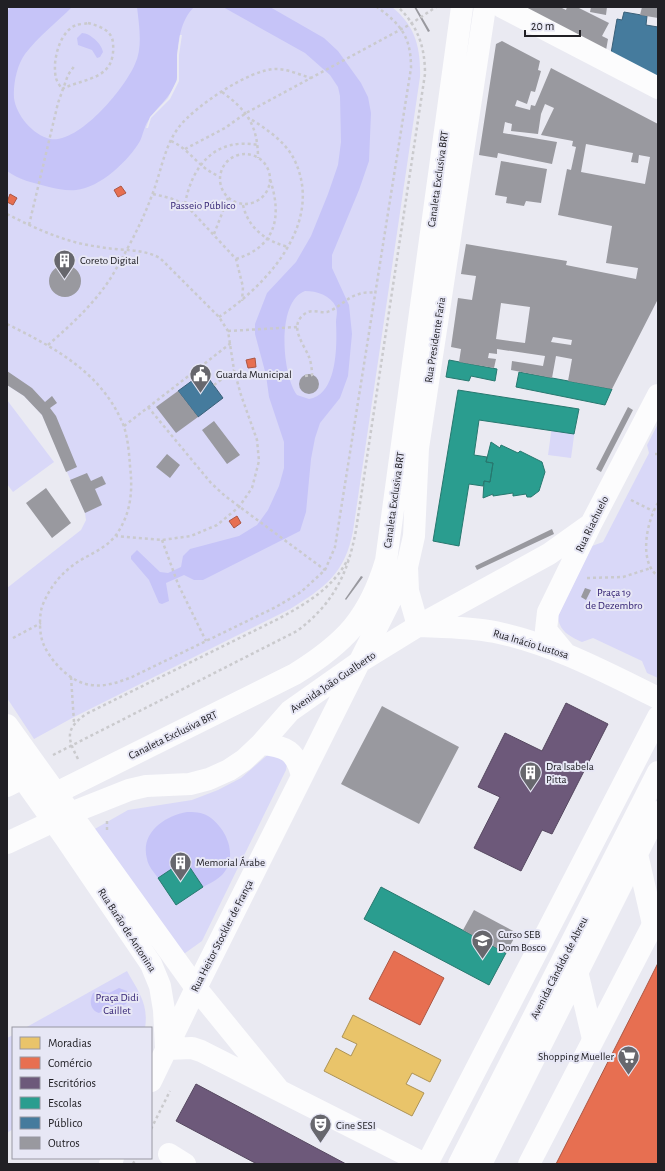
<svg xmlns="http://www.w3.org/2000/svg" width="665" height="1171" font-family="'Alegreya Sans',sans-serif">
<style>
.green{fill:#d9d8f8}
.water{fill:#c6c4f8;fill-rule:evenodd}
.pier{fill:#eaeaf2}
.homes{fill:#e9c46a;stroke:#ad9355}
.shops{fill:#e76f51;stroke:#ac5744}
.offices{fill:#6d597a;stroke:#564860}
.schools{fill:#2a9d8f;stroke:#27786f}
.public{fill:#457b9d;stroke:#3a6079}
.building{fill:#99999f;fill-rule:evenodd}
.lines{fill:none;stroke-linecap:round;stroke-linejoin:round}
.path{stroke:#cacacd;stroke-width:2.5;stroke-dasharray:3 3;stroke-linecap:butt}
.minor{stroke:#fcfcfd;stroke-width:22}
.major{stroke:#fcfcfd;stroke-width:22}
.labels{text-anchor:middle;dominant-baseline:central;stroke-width:4;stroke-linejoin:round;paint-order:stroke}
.street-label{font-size:11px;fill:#212025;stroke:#e7e7f5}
.park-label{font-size:11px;fill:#352474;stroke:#e7e7f5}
.poi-label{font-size:11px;fill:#212025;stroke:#e7e7f5;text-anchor:start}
</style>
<rect width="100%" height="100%" fill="#eaeaf2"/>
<path class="green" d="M 7,7 L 392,7 C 415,25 421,48 420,77 L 353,531 C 345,573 326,587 290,609 L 74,717 L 34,739 L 7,698 L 7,588 L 81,530 L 86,520 L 85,513 L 42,415 L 24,396 L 7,385 Z
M 7,400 L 54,462 L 13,492 L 7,484 Z
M 658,424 L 658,678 L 647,673 L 642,661 L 593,638 L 582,642 C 569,636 559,631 558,616 L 592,546 L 603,542 L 649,453 L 647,445 Z
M 552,426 L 575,429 L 571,458 L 548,455 Z
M 272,751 L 287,764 L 286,770 L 202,941 L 181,956 L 93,830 L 128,810 L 192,800 L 218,790 L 241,778 Z
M 127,971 C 138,991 149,1004 145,1028 L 25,1028 Z
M 13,1035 L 13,1129 L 7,1133 L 7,1038 Z"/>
<path class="water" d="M 10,7 L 72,7 C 57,22 38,37 25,54 C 17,65 13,84 14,98 C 16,115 33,135 50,139 C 79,144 125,88 135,64 C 143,47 139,25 137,7 L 194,7 C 180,21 178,42 177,61 C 177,68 178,76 176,82 C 170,99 156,107 148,121 C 144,127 143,135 140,141 C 129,160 100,188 76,190 C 67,191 58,189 49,187 C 34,183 19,180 7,171 L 7,13 Z
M 223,7 L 270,7 L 324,38 L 338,51 L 361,83 L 368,97 L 371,113 L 369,161 L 359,190 L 332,255 L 332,268 L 349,305 L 352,334 L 348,376 L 340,398 L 320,423 L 315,438 L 311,459 L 306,512 L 300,531 L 203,580 L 194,580 L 184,575 L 166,583 L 169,601 L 162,604 L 159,603 L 149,580 L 131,559 L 131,556 L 137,550 L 160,572 L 168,573 L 181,567 L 183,556 L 190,549 L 239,536 L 257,525 L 268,510 L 279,486 L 284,468 L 284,442 L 269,397 L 266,375 L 255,334 L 255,324 L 267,293 L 296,262 L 311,236 L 328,194 L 338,165 L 341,142 L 340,96 L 338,87 L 330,75 L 305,53 ZM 305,291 C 317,291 330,295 336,307 C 338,312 336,317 336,322 C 337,344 338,394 309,399 L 297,395 C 282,375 276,301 305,291 Z
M 82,33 C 90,33 102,44 103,52 L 100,57 L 97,58 L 92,50 L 78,45 L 77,38 Z
M 187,812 C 193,812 202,812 208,816 C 227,828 239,857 222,875 C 217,880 209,884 203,887 L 185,860 L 158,878 C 154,872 148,866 147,859 C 140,833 164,816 187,812 Z
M 119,988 L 127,991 L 128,997 L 126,1004 L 121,1006 L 112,1006 L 99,1013 C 90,1010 89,1001 93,993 L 101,991 L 109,993 Z"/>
<path class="pier" d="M 180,35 L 182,35 L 179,55 L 179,81 L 170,99 L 151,118 L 148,128 L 146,128 L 150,117 L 168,98 L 177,80 L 177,55 Z"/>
<path class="homes" d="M 353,1015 L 441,1060 L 430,1082 L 412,1073 L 406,1084 L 424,1093 L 412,1116 L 324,1071 L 336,1048 L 351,1056 L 357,1044 L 342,1037 Z"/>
<path class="shops" d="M 121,186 L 126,193 L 118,197 L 114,190 Z
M 10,194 L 17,198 L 13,205 L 7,202 Z
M 255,358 L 256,367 L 248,368 L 246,360 Z
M 237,516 L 241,523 L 234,528 L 229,521 Z
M 394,951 L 444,978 L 420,1025 L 369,999 Z
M 658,963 L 658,1164 L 556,1164 L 645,989 Z"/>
<path class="offices" d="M 566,703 L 608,724 L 552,834 L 542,830 L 521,871 L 474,848 L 500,797 L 478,787 L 505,733 L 542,751 Z
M 196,1084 L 346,1164 L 257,1164 L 176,1121 Z"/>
<path class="schools" d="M 449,360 L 497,369 L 495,381 L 471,376 L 469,381 L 446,377 Z
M 519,372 L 552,378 L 612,389 L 605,405 L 516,387 Z
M 458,390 L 579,409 L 574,434 L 479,420 L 474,455 L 487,457 L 486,462 L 493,463 L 490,482 L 484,481 L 483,486 L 469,484 L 459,546 L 433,541 Z
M 491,442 L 500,448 L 501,445 L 518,453 L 520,451 L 542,462 L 545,472 L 539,491 L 531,497 L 527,497 L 526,494 L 513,496 L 513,493 L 493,496 L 493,494 L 483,498 L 484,481 L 490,482 L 493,463 L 486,462 Z
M 185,860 L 203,887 L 176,905 L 158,878 Z
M 381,887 L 506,953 L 489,985 L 364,919 Z"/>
<path class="public" d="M 624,12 L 647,16 L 646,25 L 658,27 L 658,85 L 610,59 L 617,19 L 622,20 Z
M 204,372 L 223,398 L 198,417 L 178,391 Z"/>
<path class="building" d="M 414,7 L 416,7 L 430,31 L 428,32 Z
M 514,7 L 560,7 L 566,10 L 567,7 L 577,7 L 609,23 L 602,36 L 608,39 L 605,56 Z
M 591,7 L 607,7 L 606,15 L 590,12 Z
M 642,7 L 658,7 L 658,18 L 640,15 Z
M 502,41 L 540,61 L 538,70 L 541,71 L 535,92 L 531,91 L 527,104 L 517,100 L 515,106 L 530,110 L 531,105 L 535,106 L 551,68 L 658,124 L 658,299 L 612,389 L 568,381 L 572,359 L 556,356 L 552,378 L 511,370 L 512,361 L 543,366 L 545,356 L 497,349 L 497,354 L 489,353 L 488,358 L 496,359 L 494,368 L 459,362 L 461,349 L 451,347 L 458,298 L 472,300 L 476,276 L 461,274 L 466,244 L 567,261 L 566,265 L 636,279 L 638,268 L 606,263 L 612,226 L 558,215 L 567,169 L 571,170 L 576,147 L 572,146 L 573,141 L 541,135 L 554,108 L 545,104 L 541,114 L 538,134 L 511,131 L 512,124 L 505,122 L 503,133 L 557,142 L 552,164 L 498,153 L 497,158 L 479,155 L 496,44 ZM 586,144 L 633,153 L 631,162 L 638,163 L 639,155 L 650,157 L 645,184 L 581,172 ZM 501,303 L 530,307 L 525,343 L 496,339 ZM 553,337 L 572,340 L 571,345 L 551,342 Z
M 501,161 L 547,169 L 541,203 L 526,201 L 524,206 L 506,203 L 507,197 L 495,195 Z
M49 281a16 16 0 1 1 32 0a16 16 0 1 1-32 0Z
M 7,371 L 32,388 L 45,402 L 52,396 L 57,403 L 50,408 L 56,416 L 77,467 L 66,472 L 42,415 L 24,396 L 7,385 Z
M299 384a10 10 0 1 1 20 0a10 10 0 1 1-20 0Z
M 178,391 L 198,417 L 176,433 L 156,407 Z
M 628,407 L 633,410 L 601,472 L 596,469 Z
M 214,421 L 240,455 L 227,464 L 202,430 Z
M 167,454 L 180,465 L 170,478 L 156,467 Z
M 87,473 L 91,481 L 102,476 L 106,484 L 95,489 L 102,505 L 85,513 L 70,480 Z
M 46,488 L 71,523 L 52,538 L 26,503 Z
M 552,529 L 554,534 L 477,570 L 475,566 Z
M 361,576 L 363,577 L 346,600 L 345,599 Z
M 585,588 L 591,590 L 586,600 L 581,597 Z
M 382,706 L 459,747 L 419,824 L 341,784 Z
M 474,910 L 517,933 L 506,953 L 463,930 Z"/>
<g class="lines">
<path class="path" d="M 88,23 C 99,26 112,30 113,43 C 116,80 87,77 62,89 C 60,86 57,82 56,78 C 52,62 59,32 76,25 C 79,24 85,24 88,23 Z
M 222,92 C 247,110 258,126 258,158
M 171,141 C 190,149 199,169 219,176
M 185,149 L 225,128 L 246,113 L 409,25 L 436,7
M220 179a25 25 0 1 1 50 0a25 25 0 1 1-50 0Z
M 153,194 L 170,198 L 185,204 L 236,259 L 243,287 L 242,301
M 185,204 C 192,165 216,137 258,145
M 243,205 C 248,228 266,241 288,247
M 7,214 C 36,229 67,243 100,247 C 121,251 141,248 160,258 L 219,317 L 228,331 L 234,370 L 241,395 L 257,440 L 259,461 L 252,488 L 239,507 L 217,525 L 191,536 L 162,540 L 116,536
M 29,225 L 58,103 L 68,75 L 75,65
M 214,234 L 228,198
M 236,259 C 277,246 282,216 270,179
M 219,317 C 268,284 325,222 294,159 C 285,141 265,128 249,118
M 7,324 C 55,348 101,372 123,424 C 128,437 129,453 130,466 C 133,491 131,514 116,535 C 105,550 86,555 72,566 C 58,577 50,588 43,604 C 39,613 39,633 43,643 C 50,661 71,683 91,685 C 106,687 119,682 132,677 L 276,607 L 301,592 L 325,570 L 335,547 L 411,68 C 411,38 402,25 377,7
M 228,331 L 297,327
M 48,345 C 72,324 95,303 112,276 C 127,250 142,223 152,195 C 161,173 164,146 179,127 C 195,106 250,69 276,69 C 288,69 300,75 311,78
M 305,376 L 312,375 C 312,369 311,362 309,357 C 304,344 287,325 306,313 C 312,309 320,313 327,312 C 338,309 347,297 359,294 C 364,292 369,293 374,292
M 214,385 L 234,370
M 148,407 L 211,483 L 225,496 L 325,570
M 124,426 L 231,343
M 655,454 L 658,454
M 631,500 L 653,511
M 658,503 C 647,520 638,562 658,576
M 162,540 L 178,584 L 206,641
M 587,578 L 623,577 L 651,568
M 13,638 L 41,623
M 71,677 L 74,722
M 53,755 L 297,631 C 333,604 348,574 356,530 L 425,74 C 425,47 418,26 398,7
M 78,759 C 67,738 65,729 86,714 L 280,618 C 307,603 333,588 348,559
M 107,830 L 107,819
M 151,1129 L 170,1091
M 133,1164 L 136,1158"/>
<path class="minor" d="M 407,567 L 408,591 L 418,626
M 419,626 C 444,627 470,627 495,632 C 553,644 605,672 658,698
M 564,652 L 546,630 L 548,612 L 591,524 L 658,395
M 261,744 C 286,746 296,751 302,776
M 7,786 L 23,778
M 40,801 L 295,674 C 345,643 369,618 386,561 L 462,7
M 7,843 L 71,813 L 129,790 L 146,786 L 190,784 L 209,779 L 229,770 L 244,760 L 261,744 L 290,711 L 358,663 L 418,626 L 549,554 L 591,524
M 196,988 L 407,567 L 414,536 L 418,448 L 485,7
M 169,1154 L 185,1164
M 427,1164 L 658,717
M 529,1164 L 658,915"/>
<path class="major" d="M 502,7 L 658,88
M 7,725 L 196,988 L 279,1090
M 7,756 L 64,836 L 151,964 L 160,986 L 164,1010 L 166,1049
M 637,854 L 653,924
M 577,971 L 593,1039
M 166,1049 L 192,1048 L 201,1051 L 425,1164
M 151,1081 L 196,988
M 110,1164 L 113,1158
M 459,1164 L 658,772
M 481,1164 L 658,812"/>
</g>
<defs>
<symbol id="building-pin" viewBox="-11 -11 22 30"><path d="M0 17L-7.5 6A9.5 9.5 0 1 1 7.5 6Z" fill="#67676d" stroke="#e7e7f5"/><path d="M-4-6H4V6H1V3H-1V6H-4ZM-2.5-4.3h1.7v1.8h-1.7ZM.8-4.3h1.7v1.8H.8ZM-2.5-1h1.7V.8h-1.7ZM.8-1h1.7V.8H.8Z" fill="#fff"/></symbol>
<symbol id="civic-pin" viewBox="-11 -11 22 30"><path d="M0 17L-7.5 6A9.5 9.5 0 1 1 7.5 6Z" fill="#67676d" stroke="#e7e7f5"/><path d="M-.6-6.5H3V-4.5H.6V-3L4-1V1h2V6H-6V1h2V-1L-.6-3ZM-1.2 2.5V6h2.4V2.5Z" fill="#fff"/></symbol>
<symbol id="university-pin" viewBox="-11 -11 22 30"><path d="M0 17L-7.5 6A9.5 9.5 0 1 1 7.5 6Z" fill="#67676d" stroke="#e7e7f5"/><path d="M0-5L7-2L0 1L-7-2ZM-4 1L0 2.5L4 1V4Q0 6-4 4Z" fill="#fff"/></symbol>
<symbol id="supermarket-pin" viewBox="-11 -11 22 30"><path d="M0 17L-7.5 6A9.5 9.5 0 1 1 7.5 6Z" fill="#67676d" stroke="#e7e7f5"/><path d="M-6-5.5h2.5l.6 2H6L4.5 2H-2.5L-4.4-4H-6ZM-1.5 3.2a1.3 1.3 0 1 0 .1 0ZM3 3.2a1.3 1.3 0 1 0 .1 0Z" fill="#fff"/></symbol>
<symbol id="theatre-pin" viewBox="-11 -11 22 30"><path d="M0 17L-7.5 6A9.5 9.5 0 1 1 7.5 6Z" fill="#67676d" stroke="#e7e7f5"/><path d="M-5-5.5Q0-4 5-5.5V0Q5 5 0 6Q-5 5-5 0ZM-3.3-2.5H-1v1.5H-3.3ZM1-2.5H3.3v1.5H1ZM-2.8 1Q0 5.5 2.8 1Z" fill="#fff"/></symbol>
</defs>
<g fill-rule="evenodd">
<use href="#building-pin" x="52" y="248" width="25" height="34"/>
<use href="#civic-pin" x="188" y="362" width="25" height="34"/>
<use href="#building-pin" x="518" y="760" width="25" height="34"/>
<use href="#building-pin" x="168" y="850" width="25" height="34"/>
<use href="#university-pin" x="470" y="928" width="25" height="34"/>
<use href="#supermarket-pin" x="616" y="1044" width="25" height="34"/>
<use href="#theatre-pin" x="308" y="1112" width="25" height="34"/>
</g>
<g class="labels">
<g class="street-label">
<text transform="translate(438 179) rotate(-82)">Canaleta Exclusiva BRT</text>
<text transform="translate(435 340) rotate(-81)">Rua Presidente Faria</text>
<text transform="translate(394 500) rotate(-82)">Canaleta Exclusiva BRT</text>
<text transform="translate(592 524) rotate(-64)">Rua Riachuelo</text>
<text transform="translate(531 644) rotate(17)">Rua Inácio Lustosa</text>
<text transform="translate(333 682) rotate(-34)">Avenida João Gualberto</text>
<text transform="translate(173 735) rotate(-26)">Canaleta Exclusiva BRT</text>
<text transform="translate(127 930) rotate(57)">Rua Barão de Antonina</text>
<text transform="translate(222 936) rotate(-63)">Rua Heitor Stockler de França</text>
<text transform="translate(559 968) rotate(-63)">Avenida Cândido de Abreu</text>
</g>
<g class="park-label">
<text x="203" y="205">Passeio Público</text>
<text x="614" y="592">Praça 19<tspan x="614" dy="13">de Dezembro</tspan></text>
<text x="117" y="997">Praça Didi<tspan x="117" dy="13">Caillet</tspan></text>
</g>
<g class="poi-label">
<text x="80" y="260">Coreto Digital</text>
<text x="216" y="374">Guarda Municipal</text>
<text x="546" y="766">Dra Isabela<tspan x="546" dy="13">Pitta</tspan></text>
<text x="196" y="862">Memorial Árabe</text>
<text x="498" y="934">Curso SEB<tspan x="498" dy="13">Dom Bosco</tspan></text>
<text x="614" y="1056" text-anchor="end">Shopping Mueller</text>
<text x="336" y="1125">Cine SESI</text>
</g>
</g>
<rect width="665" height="1171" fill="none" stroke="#212025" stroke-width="16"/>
<rect x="12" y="1027" width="140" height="132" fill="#e7e7f5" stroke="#9897a2"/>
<rect x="20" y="1037" width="20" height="12" fill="#e9c46a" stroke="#9897a2"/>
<text x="48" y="1047" font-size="12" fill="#212025">Moradias</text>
<rect x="20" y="1057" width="20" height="12" fill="#e76f51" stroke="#9897a2"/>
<text x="48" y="1067" font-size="12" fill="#212025">Comércio</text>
<rect x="20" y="1077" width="20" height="12" fill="#6d597a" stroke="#9897a2"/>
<text x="48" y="1087" font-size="12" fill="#212025">Escritórios</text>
<rect x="20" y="1097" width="20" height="12" fill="#2a9d8f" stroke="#9897a2"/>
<text x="48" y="1107" font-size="12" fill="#212025">Escolas</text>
<rect x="20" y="1117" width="20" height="12" fill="#457b9d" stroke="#9897a2"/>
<text x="48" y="1127" font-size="12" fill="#212025">Público</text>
<rect x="20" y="1137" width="20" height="12" fill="#99999f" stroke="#9897a2"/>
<text x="48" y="1147" font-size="12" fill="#212025">Outros</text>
<path d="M525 30v6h55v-6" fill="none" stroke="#212025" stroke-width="2"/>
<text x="531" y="30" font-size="12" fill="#212025" stroke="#e7e7f5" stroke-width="3" paint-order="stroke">20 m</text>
</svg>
